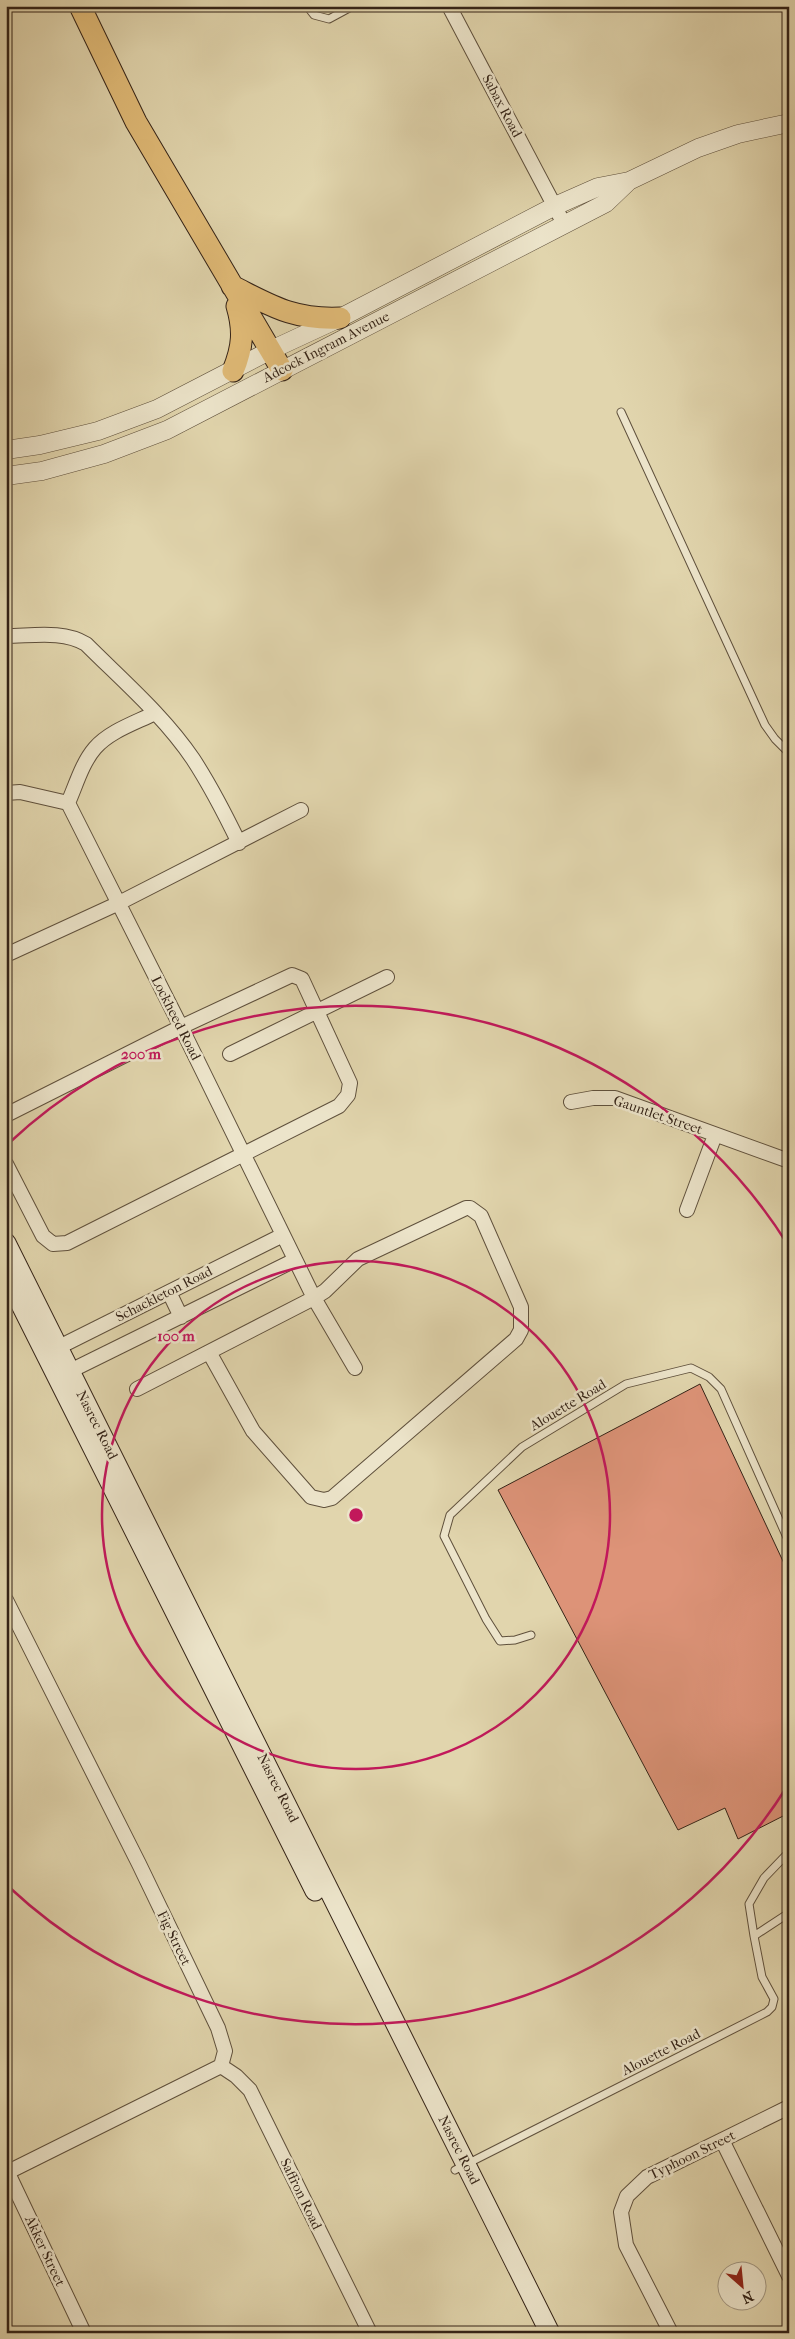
<svg xmlns="http://www.w3.org/2000/svg" width="795" height="2339" font-family="'IM FELL French Canon',serif">
<style>
.building{fill:#dd9378;stroke:#342317}
.lines{fill:none;stroke-linecap:round;stroke-linejoin:round}
.service-casing{stroke:#5f503c;stroke-width:9}
.minor-casing{stroke:#5f503c;stroke-width:16}
.tertiary-casing{stroke:#5f503c;stroke-width:19}
.secondary-casing{stroke:#342317;stroke-width:21}
.primary-casing{stroke:#342317;stroke-width:23}
.service{stroke:#ece4ca;stroke-width:7}
.minor{stroke:#ece4ca;stroke-width:14}
.tertiary{stroke:#ece4ca;stroke-width:18}
.secondary{stroke:#ece4ca;stroke-width:19}
.primary{stroke:#e0ba76;stroke-width:21}
.ring{fill:none;stroke:#c2185b;stroke-width:2.5}
.labels{text-anchor:middle;dominant-baseline:central;stroke-width:5;stroke-linejoin:round;paint-order:stroke}
.street-label{font-size:14px;fill:#342317;stroke:#ece4ca}
.centre{fill:#c2185b;stroke:#ece4ca;stroke-width:2.5}
.ring-label{font-size:15px;text-anchor:middle;font-weight:bold;fill:#c2185b;stroke:#ece4ca;stroke-width:5;stroke-linejoin:round;paint-order:stroke}
</style>
<rect width="100%" height="100%" fill="#e1d5ad"/>
<filter id="stains"><feTurbulence type="fractalNoise" baseFrequency=".004" numOctaves="4"/><feColorMatrix values="0 0 0 0 .2 0 0 0 0 .09 0 0 0 0 .02 0 0 0 .5 -.17"/></filter>
<radialGradient id="worn" r=".72"><stop offset=".6" stop-color="#630" stop-opacity="0"/><stop offset="1" stop-color="#630" stop-opacity=".3"/></radialGradient>
<path class="building" d="M 700,1384 L 789,1574 L 789,1813 L 738,1839 L 725,1808 L 678,1830 L 498,1490 Z"/>
<g class="lines">
<defs>
<path id="service" d="M 307,6 L 314,15 L 329,19 L 353,6
M 621,412 L 765,725 L 775,739 L 789,753
M 531,1635 L 515,1640 L 500,1641 L 486,1619 L 444,1536 L 450,1515 L 522,1447 L 626,1384 L 691,1368 L 709,1377 L 721,1389 L 789,1542
M 754,1936 L 749,1904 L 764,1878 L 789,1852
M 455,2170 L 767,2012 L 772,2007 L 774,1999 L 762,1977 L 754,1936 L 789,1913"/>
<path id="minor" d="M 449,6 L 564,224
M 6,636 C 32,636 63,630 86,644 C 122,680 164,716 193,759 C 210,785 225,814 239,843
M 6,793 L 20,792 L 68,803
M 68,803 L 181,1027 L 314,1298 L 355,1368
M 68,803 C 76,785 82,763 95,748 C 110,731 135,723 155,713
M 6,955 L 117,904 L 301,810
M 230,1054 L 387,977
M 571,1102 L 593,1098 L 615,1098 L 789,1161
M 6,1115 L 181,1027 L 292,975 L 302,979 L 350,1083 L 348,1095 L 339,1106 L 67,1243 L 53,1244 L 43,1236 L 6,1164
M 687,1210 L 715,1135
M 169,1292 L 181,1317
M 51,1351 L 283,1235
M 62,1375 L 295,1260
M 137,1389 L 314,1298 L 325,1291 L 358,1259 L 466,1208 L 470,1208 L 481,1216 L 521,1307 L 521,1330 L 516,1339 L 332,1498 L 324,1500 L 311,1497 L 253,1431 L 209,1352
M 6,1600 L 139,1864 L 218,2028 L 225,2051 L 221,2066 L 8,2172
M 221,2066 L 236,2076 L 250,2090 L 370,2333
M 722,2140 L 789,2276
M 6,2169 L 84,2333
M 671,2333 L 626,2245 L 621,2212 L 627,2196 L 647,2177 L 789,2107"/>
<path id="tertiary" d="M 6,450 L 40,445 L 98,431 L 157,409 L 271,350 L 340,318 L 555,206 L 598,187 L 629,181 L 698,148 L 738,134 L 789,123
M 6,476 L 42,471 L 104,454 L 167,430 L 606,203 L 629,181"/>
<path id="secondary" d="M 6,1243 L 550,2333
M 6,1275 L 315,1891"/>
<path id="primary" d="M 80,6 L 136,122 L 282,370
M 232,286 C 272,306 293,320 340,318
M 233,371 C 243,347 244,330 237,306"/>
</defs>
<use href="#service" class="service-casing"/>
<use href="#minor" class="minor-casing"/>
<use href="#tertiary" class="tertiary-casing"/>
<use href="#secondary" class="secondary-casing"/>
<use href="#primary" class="primary-casing"/>
<use href="#service" class="service"/>
<use href="#minor" class="minor"/>
<use href="#tertiary" class="tertiary"/>
<use href="#secondary" class="secondary"/>
<use href="#primary" class="primary"/>
</g>
<g class="ring">
<circle cx="356" cy="1515" r="254"/>
<path d="M788 1785A509 509 0 0 1 9 1887M9 1143A509 509 0 0 1 788 1245"/>
</g>
<g class="labels">
<g class="street-label">
<text transform="translate(502 106) rotate(62)">Sabax Road</text>
<text transform="translate(326 347) rotate(-27)">Adcock Ingram Avenue</text>
<text transform="translate(176 1018) rotate(63)">Lockheed Road</text>
<text transform="translate(658 1115) rotate(19)">Gauntlet Street</text>
<text transform="translate(164 1294) rotate(-27)">Schackleton Road</text>
<text transform="translate(568 1405) rotate(-31)">Alouette Road</text>
<text transform="translate(97 1425) rotate(63)">Nasrec Road</text>
<text transform="translate(278 1788) rotate(63)">Nasrec Road</text>
<text transform="translate(174 1938) rotate(64)">Fig Street</text>
<text transform="translate(661 2052) rotate(-27)">Alouette Road</text>
<text transform="translate(459 2150) rotate(63)">Nasrec Road</text>
<text transform="translate(692 2155) rotate(-26)">Typhoon Street</text>
<text transform="translate(301 2194) rotate(64)">Saffron Road</text>
<text transform="translate(45 2251) rotate(65)">Akker Street</text>
</g>
</g>
<circle cx="356" cy="1515" r="8" class="centre"/>
<g class="ring-label">
<text x="141" y="1059">200 m</text>
<text x="176" y="1341">100 m</text>
</g>
<rect width="795" height="2339" fill="none" stroke="#e1d5ad" stroke-width="25"/>
<rect x="8" y="8" width="780" height="2324" fill="none" stroke="#342317" stroke-width="2.5"/>
<rect x="12" y="12" width="770" height="2314" fill="none" stroke="#342317"/>
<g transform="translate(742 2286) rotate(153)"><circle r="24" fill="#ece4ca" stroke="#a29782"/>
<path d="M0-4L9 19L0 12L-9 19Z" fill="#8f2418"/>
<text y="-8" font-size="14" font-weight="bold" text-anchor="middle" fill="#342317">N</text>
</g>
<rect width="100%" height="100%" filter="url(#stains)"/>
<rect width="100%" height="100%" fill="url(#worn)"/>
</svg>
